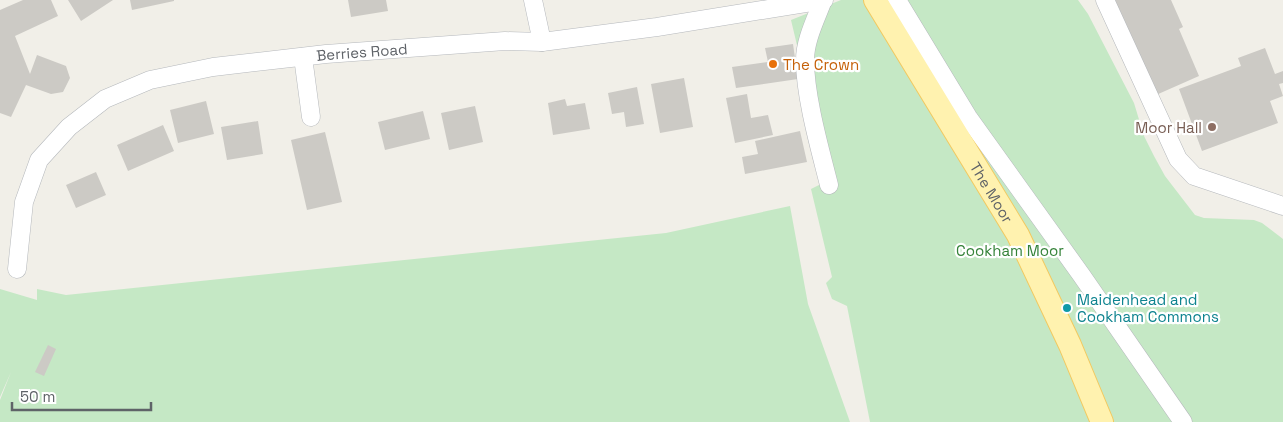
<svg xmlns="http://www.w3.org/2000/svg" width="1283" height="422" font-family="'Space Grotesk',sans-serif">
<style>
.green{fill:#c5e8c5}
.building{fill:#cccac5}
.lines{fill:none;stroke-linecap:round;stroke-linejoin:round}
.minor-casing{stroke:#b5b8bc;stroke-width:19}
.major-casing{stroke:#f2c960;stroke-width:24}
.minor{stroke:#fff;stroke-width:18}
.major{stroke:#fff2af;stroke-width:22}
.food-dot{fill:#e8710a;stroke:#fff;stroke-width:2}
.education-dot{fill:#8d6e63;stroke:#fff;stroke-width:2}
.culture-dot{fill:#0f9aa8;stroke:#fff;stroke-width:2}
.labels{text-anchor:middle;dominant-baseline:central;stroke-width:4.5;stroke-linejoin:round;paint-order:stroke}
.street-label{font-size:15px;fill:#5f6368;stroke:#fff}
.food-label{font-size:15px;fill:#c56008;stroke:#fff;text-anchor:start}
.education-label{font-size:15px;fill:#785e54;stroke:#fff;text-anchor:end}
.park-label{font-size:15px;fill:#348238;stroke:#fff}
.culture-label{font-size:15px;fill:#0d838f;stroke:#fff;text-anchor:start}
</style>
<rect width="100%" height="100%" fill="#f1efe8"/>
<path class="green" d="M 841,0 L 1078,0 L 1088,14 L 1134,103 L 1144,136 L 1154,156 L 1165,176 L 1195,215 L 1204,218 L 1254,220 L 1262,223 L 1283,239 L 1283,422 L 870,422 L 847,306 L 832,299 L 826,283 L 832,277 L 811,189 L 829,180 L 791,20 Z
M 790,206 L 808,304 L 850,422 L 0,422 L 0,400 L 11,372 L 0,397 L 0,289 L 37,300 L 37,289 L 66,295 L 666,233 Z"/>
<path class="building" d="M 23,0 L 51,0 L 58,16 L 15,36 L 30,74 L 37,55 L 66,66 L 70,78 L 63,92 L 51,94 L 26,85 L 11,117 L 0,113 L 0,10 Z
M 68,0 L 113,0 L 81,21 Z
M 130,0 L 174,0 L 174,1 L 132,10 Z
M 348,0 L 386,0 L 388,11 L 351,17 Z
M 1115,0 L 1171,0 L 1183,27 L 1179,29 L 1199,76 L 1156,95 Z
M 793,44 L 798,79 L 736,88 L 732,67 L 768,62 L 765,48 Z
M 1265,48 L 1275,74 L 1283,71 L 1283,83 L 1279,84 L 1283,96 L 1270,101 L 1278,123 L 1202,151 L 1179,89 L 1241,66 L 1238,58 Z
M 684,78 L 693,127 L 660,133 L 651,84 Z
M 637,87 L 644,124 L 626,127 L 624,112 L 612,114 L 608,93 Z
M 747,94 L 751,118 L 768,115 L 773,135 L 735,143 L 726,98 Z
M 565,99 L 567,106 L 585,103 L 590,129 L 553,135 L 548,103 Z
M 206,101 L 214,134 L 178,143 L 170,110 Z
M 475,106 L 483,142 L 449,150 L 441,113 Z
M 423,111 L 430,139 L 385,150 L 378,122 Z
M 258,121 L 263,154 L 227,160 L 221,127 Z
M 163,125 L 174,151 L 128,171 L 117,145 Z
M 800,131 L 807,162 L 745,174 L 742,157 L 758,154 L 755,141 Z
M 325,132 L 342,202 L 307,210 L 291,140 Z
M 96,172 L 106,195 L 76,208 L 66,185 Z
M 48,345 L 56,349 L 44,376 L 35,372 Z"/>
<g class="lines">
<defs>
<g id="minor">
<path d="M 533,0 L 542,42"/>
<path d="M 823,0 C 816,19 805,40 805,60 C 805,97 820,149 829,185"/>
<path d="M 897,0 L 968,117 L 1082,276 L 1183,422"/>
<path d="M 1105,0 L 1178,159 L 1194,176 L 1283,206"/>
<path d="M 303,57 L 311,117"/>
<path id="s1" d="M 17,269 L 24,202 L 39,160 L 69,127 L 105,99 L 150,80 L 213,67 L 326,54 L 505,41 L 542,42 L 657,27 L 824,0"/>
</g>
<g id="major">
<path id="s2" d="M 875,0 L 1018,235 L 1070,345 L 1102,422"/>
</g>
</defs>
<use href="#minor" class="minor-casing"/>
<use href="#major" class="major-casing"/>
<use href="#minor" class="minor"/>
<use href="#major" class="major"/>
</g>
<circle class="food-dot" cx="773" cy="64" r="5"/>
<circle class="education-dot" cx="1212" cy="127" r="5"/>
<circle class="culture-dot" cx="1067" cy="308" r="5"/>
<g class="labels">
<g class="street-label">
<text stroke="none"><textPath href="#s1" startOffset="465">Berries Road</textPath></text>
<text stroke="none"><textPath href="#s2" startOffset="225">The Moor</textPath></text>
</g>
<g class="food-label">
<text x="783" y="64">The Crown</text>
</g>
<g class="education-label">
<text x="1202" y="127">Moor Hall</text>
</g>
<g class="park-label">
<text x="1010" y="250">Cookham Moor</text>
</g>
<g class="culture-label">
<text x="1077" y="299">Maidenhead and<tspan x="1077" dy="17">Cookham Commons</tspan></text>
</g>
</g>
<path d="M12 402v8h139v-8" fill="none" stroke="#5f6368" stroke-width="2.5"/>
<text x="20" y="402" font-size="15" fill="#5f6368" stroke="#ffffff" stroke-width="4" paint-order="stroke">50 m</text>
</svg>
